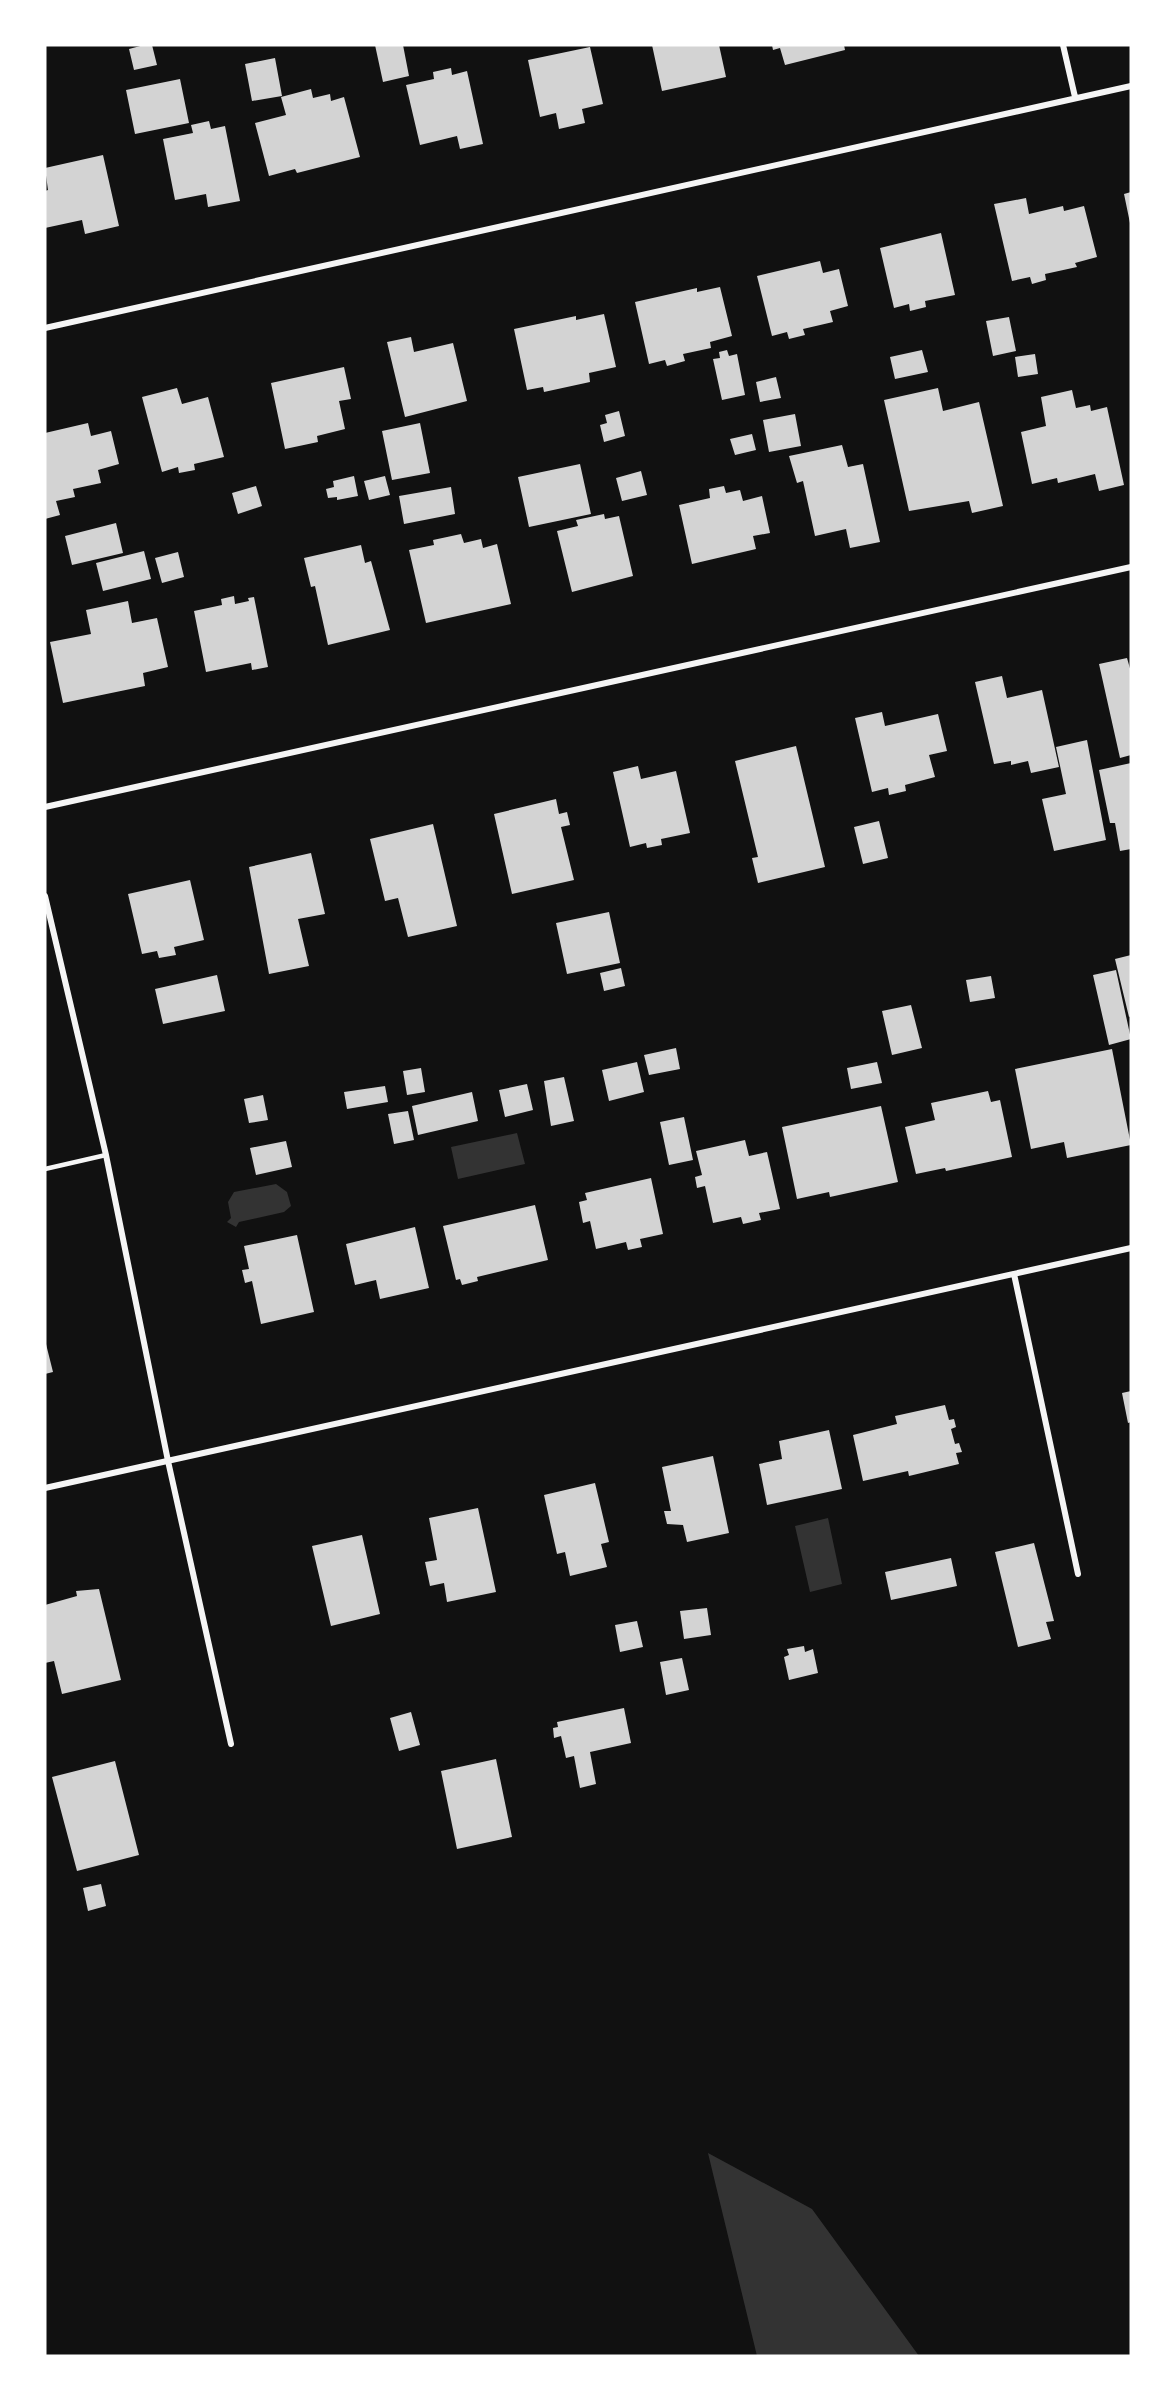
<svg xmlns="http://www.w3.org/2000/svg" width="1176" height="2401" font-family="'IBM Plex Sans',sans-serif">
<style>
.water{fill:#333}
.building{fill:#d3d3d3}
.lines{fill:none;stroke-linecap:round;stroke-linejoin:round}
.service{stroke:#f5f5f5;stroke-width:4.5}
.minor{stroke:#f5f5f5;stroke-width:6}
</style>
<rect width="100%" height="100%" fill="#111"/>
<path class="water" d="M 517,1133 L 525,1164 L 458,1179 L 451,1147 Z
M 276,1184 L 287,1192 L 291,1206 L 284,1212 L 239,1222 L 236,1227 L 227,1222 L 231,1218 L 228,1202 L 234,1192 Z
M 828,1518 L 842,1584 L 810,1592 L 795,1526 Z
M 708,2153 L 812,2209 L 919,2356 L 757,2356 Z"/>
<path class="building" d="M 144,45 L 152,45 L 157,65 L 134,70 L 129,49 Z
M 375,45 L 403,45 L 409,76 L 383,82 Z
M 652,45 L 719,45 L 726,77 L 662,91 Z
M 772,45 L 844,45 L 845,50 L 785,65 L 780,48 L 773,50 Z
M 590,47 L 603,104 L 582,109 L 585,123 L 559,129 L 556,113 L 540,117 L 528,60 Z
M 275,58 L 282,96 L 252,101 L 245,64 Z
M 451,68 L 452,75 L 467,71 L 483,144 L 460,149 L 457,136 L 420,145 L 406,85 L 434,79 L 433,72 Z
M 180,79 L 189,123 L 135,134 L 126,90 Z
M 311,89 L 313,98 L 330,94 L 331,101 L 344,97 L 360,157 L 297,173 L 295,169 L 269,176 L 255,123 L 286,115 L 281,97 Z
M 209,121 L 211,129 L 225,126 L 240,201 L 208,207 L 206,194 L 175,200 L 163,139 L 193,133 L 191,125 Z
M 103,155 L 119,226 L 85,234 L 82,220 L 45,228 L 45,191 L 48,190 L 45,168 Z
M 1131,192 L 1131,223 L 1130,223 L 1124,194 Z
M 1026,198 L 1029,214 L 1063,206 L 1064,211 L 1084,206 L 1097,257 L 1075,263 L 1077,267 L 1045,274 L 1046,280 L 1032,284 L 1030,277 L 1012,281 L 994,204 Z
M 941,233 L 955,295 L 925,301 L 926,307 L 910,311 L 909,304 L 894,308 L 880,248 Z
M 820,261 L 823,273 L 839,269 L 848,306 L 830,311 L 833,322 L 803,329 L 805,335 L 789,339 L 787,332 L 772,336 L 757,276 Z
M 720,287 L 732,336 L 710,342 L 711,348 L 683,354 L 685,361 L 667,366 L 665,360 L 649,364 L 635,302 L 697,288 L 697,292 Z
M 604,314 L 616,367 L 589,373 L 590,382 L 544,392 L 543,387 L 527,390 L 514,329 L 576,316 L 576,320 Z
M 1009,317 L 1016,351 L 993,356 L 986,321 Z
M 411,337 L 414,352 L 453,343 L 467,401 L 405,417 L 387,342 Z
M 727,350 L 729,356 L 737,354 L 745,395 L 722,400 L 713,359 L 720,358 L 719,352 Z
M 922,350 L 928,372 L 895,379 L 890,357 Z
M 1035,354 L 1038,374 L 1018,377 L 1015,357 Z
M 344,367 L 351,399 L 339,401 L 345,429 L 317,436 L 318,442 L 285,449 L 271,383 Z
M 776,377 L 781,398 L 760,402 L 756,382 Z
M 177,388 L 182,404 L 208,397 L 224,457 L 194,464 L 195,470 L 179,473 L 178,467 L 162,472 L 142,397 Z
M 938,388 L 943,411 L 979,402 L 1003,506 L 972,513 L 969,501 L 909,511 L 884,400 Z
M 1072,390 L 1076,408 L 1090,405 L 1091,411 L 1107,407 L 1124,485 L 1099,491 L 1095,474 L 1058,483 L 1057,478 L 1032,484 L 1021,432 L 1046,426 L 1041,397 Z
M 619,411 L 625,436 L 604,442 L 600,425 L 607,423 L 605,415 Z
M 795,414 L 801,446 L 769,452 L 763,420 Z
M 88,423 L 91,436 L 111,431 L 119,464 L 98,470 L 101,483 L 73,489 L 75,497 L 56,501 L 60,515 L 45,519 L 45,433 Z
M 420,423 L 430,473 L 392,480 L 382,431 Z
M 752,434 L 756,450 L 735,455 L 730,439 Z
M 842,445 L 848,467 L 863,464 L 880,542 L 850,548 L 846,529 L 815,536 L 803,481 L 797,483 L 789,456 Z
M 580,464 L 591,514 L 529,527 L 518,477 Z
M 641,471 L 647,495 L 622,501 L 616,478 Z
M 354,476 L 358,496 L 337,500 L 337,497 L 328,498 L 326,489 L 334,487 L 333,481 Z
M 385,476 L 390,495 L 369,500 L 364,481 Z
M 256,486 L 262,506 L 238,514 L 232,493 Z
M 724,486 L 726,493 L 740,490 L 743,501 L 762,496 L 770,533 L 753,536 L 756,549 L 692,564 L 679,505 L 710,498 L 709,489 Z
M 451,487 L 455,514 L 404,524 L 399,496 Z
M 604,514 L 605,519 L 619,516 L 633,576 L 572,592 L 557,531 L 578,526 L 576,520 Z
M 116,523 L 123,553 L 72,565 L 65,536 Z
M 461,534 L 464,543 L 481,539 L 483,548 L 497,544 L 511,604 L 426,623 L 409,550 L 434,545 L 433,540 Z
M 361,545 L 365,563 L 371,561 L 390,630 L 328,645 L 315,586 L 311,587 L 304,558 Z
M 144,551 L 151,579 L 103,591 L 96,563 Z
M 178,552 L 184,577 L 162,583 L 155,558 Z
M 234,596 L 235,604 L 249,601 L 248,598 L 254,597 L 268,667 L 252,670 L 251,663 L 206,672 L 194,611 L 222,605 L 221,599 Z
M 128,601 L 132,623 L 157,618 L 168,667 L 143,673 L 145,686 L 63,703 L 50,642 L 91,634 L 86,610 Z
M 1127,658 L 1131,672 L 1131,755 L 1120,758 L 1099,664 Z
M 1002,676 L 1007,698 L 1042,690 L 1059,767 L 1031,773 L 1028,761 L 1011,765 L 1011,761 L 994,764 L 975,682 Z
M 882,712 L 885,726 L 938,714 L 947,751 L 929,755 L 935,777 L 905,785 L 906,791 L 889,795 L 888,788 L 872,792 L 855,718 Z
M 1087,740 L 1106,840 L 1054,851 L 1042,799 L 1066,794 L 1056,747 Z
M 796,746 L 825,867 L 758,883 L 752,858 L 758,857 L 735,761 Z
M 1131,763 L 1131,849 L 1120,851 L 1115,823 L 1110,823 L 1099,770 Z
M 638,766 L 641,779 L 676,771 L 690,833 L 661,839 L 662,845 L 647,848 L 646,843 L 630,847 L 613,772 Z
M 556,799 L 559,814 L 567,812 L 570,825 L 561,827 L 574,880 L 512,894 L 494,814 Z
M 879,821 L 888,858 L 863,864 L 854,827 Z
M 433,824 L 457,926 L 408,937 L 398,898 L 385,901 L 370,839 Z
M 311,853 L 325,914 L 298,919 L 309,966 L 269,974 L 249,867 Z
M 190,880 L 204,940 L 174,947 L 176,955 L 159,958 L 157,951 L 142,954 L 128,894 Z
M 609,912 L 620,963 L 567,974 L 556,923 Z
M 1131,955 L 1131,1016 L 1129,1017 L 1115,959 Z
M 621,968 L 625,986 L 604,991 L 600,973 Z
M 1116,970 L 1131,1039 L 1109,1045 L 1093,975 Z
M 217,975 L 225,1011 L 163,1024 L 155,989 Z
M 991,976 L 995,998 L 970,1002 L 966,980 Z
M 911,1005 L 922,1048 L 892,1055 L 882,1011 Z
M 676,1048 L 680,1069 L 649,1075 L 644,1055 Z
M 1112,1049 L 1131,1145 L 1067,1158 L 1064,1142 L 1031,1149 L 1015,1069 Z
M 637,1062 L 644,1092 L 609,1101 L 602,1070 Z
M 877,1062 L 882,1083 L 851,1089 L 847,1068 Z
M 421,1068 L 425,1092 L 407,1095 L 403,1071 Z
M 564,1077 L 574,1121 L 551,1126 L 544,1081 Z
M 527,1084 L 533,1110 L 505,1117 L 499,1090 Z
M 385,1086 L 388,1102 L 347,1109 L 344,1092 Z
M 988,1091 L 991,1102 L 1000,1100 L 1012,1157 L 946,1171 L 945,1168 L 916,1174 L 905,1127 L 935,1120 L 931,1103 Z
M 472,1092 L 478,1121 L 418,1135 L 412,1106 Z
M 263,1095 L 268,1120 L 249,1123 L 244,1099 Z
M 881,1106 L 898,1182 L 830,1197 L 829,1192 L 797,1199 L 782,1127 Z
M 408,1111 L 414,1140 L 394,1144 L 388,1114 Z
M 684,1117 L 693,1160 L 669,1165 L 660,1122 Z
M 745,1140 L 749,1156 L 767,1152 L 780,1209 L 759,1213 L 761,1220 L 743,1224 L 741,1217 L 713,1223 L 705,1186 L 697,1188 L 695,1177 L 702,1175 L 696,1151 Z
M 286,1141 L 292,1167 L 256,1175 L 250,1148 Z
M 651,1178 L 663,1234 L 640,1239 L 642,1247 L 628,1250 L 626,1242 L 596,1249 L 590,1221 L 583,1223 L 579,1202 L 587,1200 L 585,1193 Z
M 535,1205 L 548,1260 L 477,1277 L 478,1281 L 462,1285 L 460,1279 L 456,1280 L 443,1226 Z
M 415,1227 L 429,1288 L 380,1299 L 376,1280 L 355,1285 L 346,1244 Z
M 297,1235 L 314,1312 L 261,1324 L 252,1281 L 245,1283 L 242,1270 L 249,1269 L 244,1246 Z
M 45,1340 L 53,1372 L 45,1374 Z
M 1131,1391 L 1131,1422 L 1128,1423 L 1122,1393 Z
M 945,1405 L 949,1420 L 954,1419 L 956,1427 L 951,1429 L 955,1444 L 959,1443 L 962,1452 L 956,1453 L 959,1464 L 909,1476 L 908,1471 L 863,1481 L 853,1435 L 897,1424 L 895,1416 Z
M 829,1430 L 842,1489 L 767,1505 L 759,1464 L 782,1459 L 779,1441 Z
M 713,1456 L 729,1533 L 687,1542 L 683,1525 L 667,1524 L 664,1511 L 671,1511 L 662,1467 Z
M 595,1483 L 609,1542 L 601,1544 L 607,1567 L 570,1576 L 565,1552 L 557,1554 L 544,1495 Z
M 478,1508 L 496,1592 L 447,1602 L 444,1583 L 430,1586 L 425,1562 L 437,1560 L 429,1518 Z
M 362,1535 L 380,1614 L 331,1626 L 312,1546 Z
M 1034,1543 L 1054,1621 L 1046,1622 L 1051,1639 L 1018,1647 L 995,1552 Z
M 951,1558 L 957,1586 L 891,1600 L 885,1572 Z
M 99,1589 L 121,1680 L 62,1694 L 54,1661 L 45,1663 L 45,1605 L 77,1596 L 76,1591 Z
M 707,1608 L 711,1635 L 684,1639 L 680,1611 Z
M 637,1621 L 643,1647 L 620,1652 L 615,1625 Z
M 804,1646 L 805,1652 L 813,1649 L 818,1673 L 789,1680 L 784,1657 L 789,1655 L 787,1649 Z
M 682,1658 L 689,1690 L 666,1695 L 660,1662 Z
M 624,1708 L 631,1743 L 590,1752 L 596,1784 L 580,1788 L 574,1756 L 566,1758 L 561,1736 L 554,1738 L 553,1728 L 558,1727 L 557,1722 Z
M 411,1712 L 420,1745 L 399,1751 L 390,1718 Z
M 496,1759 L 512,1837 L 457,1849 L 441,1771 Z
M 115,1761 L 139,1855 L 77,1871 L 52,1777 Z
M 101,1884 L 106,1906 L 88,1911 L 83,1888 Z"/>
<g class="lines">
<path class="service" d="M 45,1169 L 106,1155"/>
<path class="minor" d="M 1063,45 L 1075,97
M 45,328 L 1131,86
M 45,807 L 1131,567
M 45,896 L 106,1155 L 168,1461 L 231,1744
M 1014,1274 L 1078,1574
M 45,1488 L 1131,1248"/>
</g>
<rect width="1176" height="2401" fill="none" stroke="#ffffff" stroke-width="93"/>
</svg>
